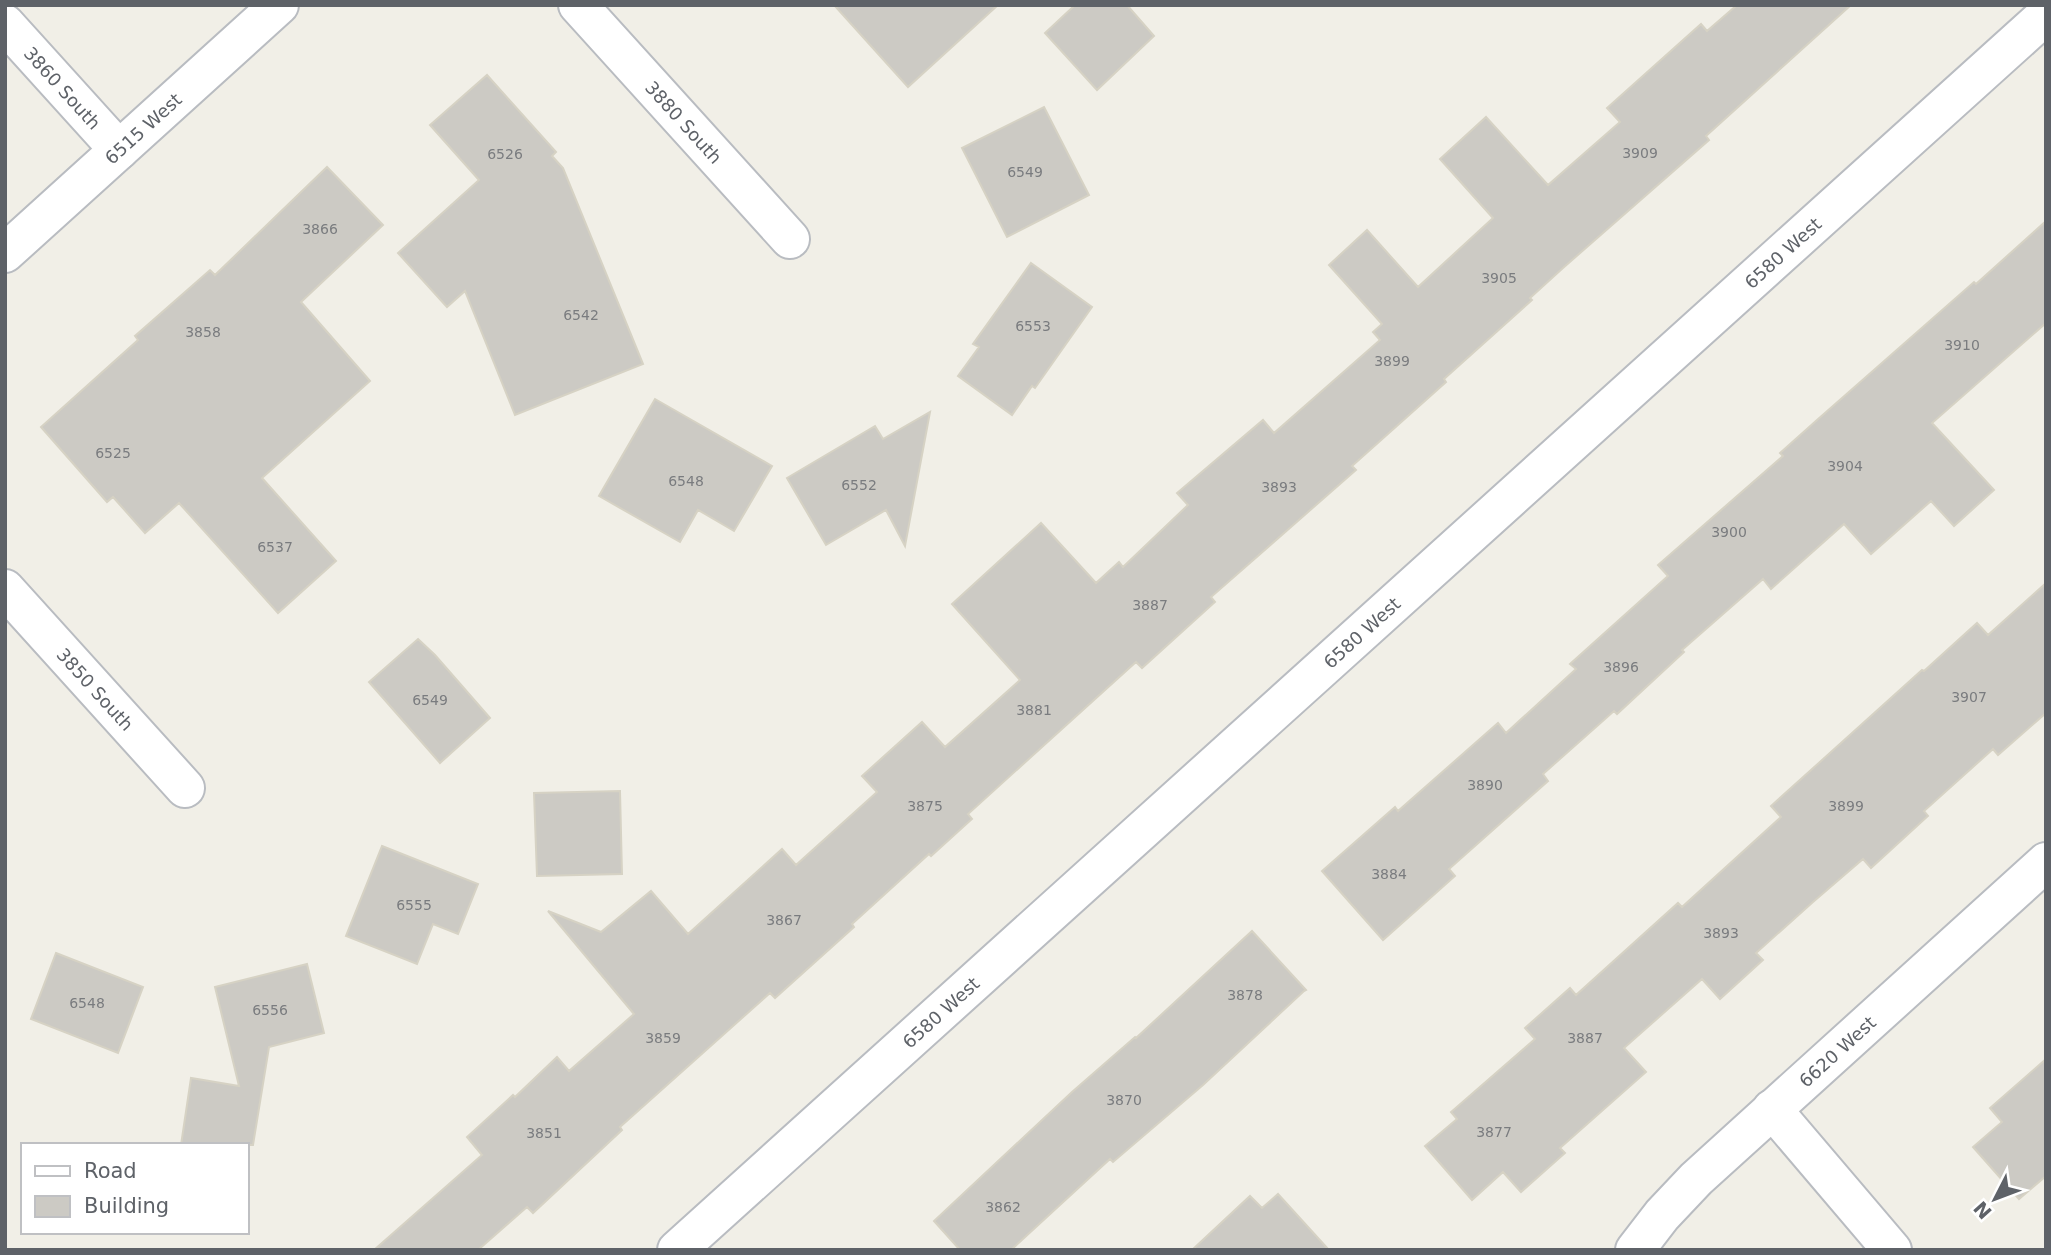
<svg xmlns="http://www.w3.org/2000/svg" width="2051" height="1255" font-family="'DejaVu Sans',sans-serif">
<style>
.building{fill:#cccac4;stroke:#d6d2c4;stroke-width:2}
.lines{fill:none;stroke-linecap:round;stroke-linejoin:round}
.street-casing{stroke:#b9bcc1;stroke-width:42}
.street{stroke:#fff;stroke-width:38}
.labels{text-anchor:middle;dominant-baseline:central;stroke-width:5;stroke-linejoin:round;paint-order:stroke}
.number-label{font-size:14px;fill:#7a7c7f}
.street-label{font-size:18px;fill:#5e6268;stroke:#fff}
</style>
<rect width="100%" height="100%" fill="#f1efe7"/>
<path class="building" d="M 834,5 L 998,5 L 908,87 Z
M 1075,5 L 1127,5 L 1154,36 L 1097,90 L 1045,33 Z
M 1737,5 L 1851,5 L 1706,136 L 1709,140 L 1563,268 L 1530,298 L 1532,300 L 1444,379 L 1446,382 L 1352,466 L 1356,470 L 1211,597 L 1215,602 L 1142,668 L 1136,662 L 968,814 L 972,819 L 931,856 L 929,854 L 852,924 L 854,927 L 775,998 L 770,993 L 620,1127 L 622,1130 L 533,1213 L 527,1207 L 478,1250 L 374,1250 L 482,1155 L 467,1137 L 513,1095 L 515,1097 L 557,1057 L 569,1071 L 634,1014 L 548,911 L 601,932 L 651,891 L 688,934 L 782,849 L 796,865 L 877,792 L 862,776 L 922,722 L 945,747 L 1020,680 L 952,604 L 1041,523 L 1096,583 L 1119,562 L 1123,567 L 1188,505 L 1177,493 L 1263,420 L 1274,433 L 1380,340 L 1373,332 L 1382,324 L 1329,265 L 1367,230 L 1418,287 L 1493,218 L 1440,159 L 1486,117 L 1548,185 L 1620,122 L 1607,108 L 1701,24 L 1707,31 Z
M 487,75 L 556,152 L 552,156 L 563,168 L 643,364 L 515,415 L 465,291 L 447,307 L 398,253 L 479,180 L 430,125 Z
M 1044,107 L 1089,195 L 1007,237 L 962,148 Z
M 327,167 L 383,225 L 301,302 L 370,381 L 262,478 L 336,561 L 278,613 L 179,503 L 145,533 L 113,497 L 107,502 L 41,427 L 138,340 L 135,336 L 210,270 L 215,275 Z
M 2046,221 L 2046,323 L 1932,423 L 1994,490 L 1954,526 L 1931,501 L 1871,554 L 1844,524 L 1771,589 L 1763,579 L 1682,650 L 1684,652 L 1617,714 L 1614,711 L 1543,774 L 1548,781 L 1449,869 L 1455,876 L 1383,940 L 1322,871 L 1395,807 L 1398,811 L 1498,723 L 1506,733 L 1576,669 L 1570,664 L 1668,576 L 1658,565 L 1783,456 L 1780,453 L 1817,420 L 1974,282 L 1976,284 Z
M 1031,263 L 1092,307 L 1035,388 L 1032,386 L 1012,415 L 958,376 L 979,347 L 973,344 Z
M 655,399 L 772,466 L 734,531 L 698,510 L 680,542 L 599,496 Z
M 930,412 L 905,546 L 886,510 L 826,545 L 787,478 L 875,426 L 883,439 Z
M 2046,583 L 2046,713 L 1998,755 L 1993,749 L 1924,811 L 1928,816 L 1871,868 L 1863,859 L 1813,902 L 1756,953 L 1763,960 L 1720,999 L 1702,979 L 1624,1048 L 1646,1072 L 1560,1148 L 1565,1153 L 1521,1192 L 1503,1172 L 1472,1200 L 1425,1146 L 1457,1119 L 1451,1112 L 1535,1039 L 1525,1028 L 1570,988 L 1576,995 L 1678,903 L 1682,907 L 1781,817 L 1771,806 L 1922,670 L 1924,671 L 1977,623 L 1988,635 Z
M 418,639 L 435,655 L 490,718 L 440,763 L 369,682 Z
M 620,791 L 622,874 L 537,876 L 534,793 Z
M 382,846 L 478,884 L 458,934 L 433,924 L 417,964 L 346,936 Z
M 1252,931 L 1306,990 L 1304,991 L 1203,1085 L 1113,1162 L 1110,1159 L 1011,1250 L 960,1250 L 934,1221 L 1072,1092 L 1135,1037 L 1136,1038 Z
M 56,953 L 143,987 L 118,1053 L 31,1019 Z
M 307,964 L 324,1033 L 269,1047 L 253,1145 L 181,1145 L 191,1078 L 239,1086 L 215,987 Z
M 2046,1059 L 2046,1176 L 2019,1199 L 1973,1147 L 2002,1122 L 1990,1108 Z
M 1278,1194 L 1329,1250 L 1192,1250 L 1250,1196 L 1262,1208 Z"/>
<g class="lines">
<defs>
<g id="street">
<path id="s1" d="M 578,5 L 790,239"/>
<path id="s2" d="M 5,24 L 119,150"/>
<path id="s3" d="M 5,253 L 279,5"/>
<path id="s4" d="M 5,589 L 185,788"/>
<path d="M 1772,1109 L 1892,1250"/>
<path id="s5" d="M 677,1250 L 2046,15"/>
<path id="s6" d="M 1635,1250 L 1662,1215 L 1696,1179 L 2046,862"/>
</g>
</defs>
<use href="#street" class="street-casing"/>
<use href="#street" class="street"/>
</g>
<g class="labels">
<g class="number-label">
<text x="1640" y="153">3909</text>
<text x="505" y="154">6526</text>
<text x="1025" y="172">6549</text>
<text x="320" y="229">3866</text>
<text x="1499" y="278">3905</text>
<text x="581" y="315">6542</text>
<text x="1033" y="326">6553</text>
<text x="203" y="332">3858</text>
<text x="1962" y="345">3910</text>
<text x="1392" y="361">3899</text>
<text x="113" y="453">6525</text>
<text x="1845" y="466">3904</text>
<text x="686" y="481">6548</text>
<text x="859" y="485">6552</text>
<text x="1279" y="487">3893</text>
<text x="1729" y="532">3900</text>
<text x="275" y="547">6537</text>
<text x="1150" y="605">3887</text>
<text x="1621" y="667">3896</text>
<text x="1969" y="697">3907</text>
<text x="430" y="700">6549</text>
<text x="1034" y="710">3881</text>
<text x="1485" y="785">3890</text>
<text x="925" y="806">3875</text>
<text x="1846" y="806">3899</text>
<text x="1389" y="874">3884</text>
<text x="414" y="905">6555</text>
<text x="784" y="920">3867</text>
<text x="1721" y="933">3893</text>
<text x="1245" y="995">3878</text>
<text x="87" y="1003">6548</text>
<text x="270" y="1010">6556</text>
<text x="663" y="1038">3859</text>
<text x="1585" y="1038">3887</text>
<text x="1124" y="1100">3870</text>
<text x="1494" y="1132">3877</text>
<text x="544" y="1133">3851</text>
<text x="1003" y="1207">3862</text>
</g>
<g class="street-label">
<text stroke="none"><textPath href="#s2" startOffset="86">3860 South</textPath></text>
<text stroke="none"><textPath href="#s1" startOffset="158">3880 South</textPath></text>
<text stroke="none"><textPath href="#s3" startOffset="186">6515 West</textPath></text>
<text stroke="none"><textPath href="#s5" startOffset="1489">6580 West</textPath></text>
<text stroke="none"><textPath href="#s5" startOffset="922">6580 West</textPath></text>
<text stroke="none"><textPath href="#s4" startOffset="135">3850 South</textPath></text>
<text stroke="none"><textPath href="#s5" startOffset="355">6580 West</textPath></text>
<text stroke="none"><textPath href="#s6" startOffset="284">6620 West</textPath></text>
</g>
</g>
<rect width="2051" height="1255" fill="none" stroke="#5e6268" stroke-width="14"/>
<rect x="21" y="1143" width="228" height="91" fill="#ffffff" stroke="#bfc0c3" stroke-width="2"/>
<rect x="35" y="1166" width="35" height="10" fill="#ffffff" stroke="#bfc0c3" stroke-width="2"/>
<text x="84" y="1178" font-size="21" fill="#5e6268">Road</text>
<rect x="35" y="1196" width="35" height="21" fill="#cccac4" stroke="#bfc0c3" stroke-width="2"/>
<text x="84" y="1213" font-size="21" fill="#5e6268">Building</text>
<g transform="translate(1995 1199) rotate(228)" stroke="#ffffff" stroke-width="5" paint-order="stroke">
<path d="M0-5L12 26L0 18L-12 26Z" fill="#5e6268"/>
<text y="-10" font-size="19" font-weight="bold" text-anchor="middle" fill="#5e6268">N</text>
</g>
</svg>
